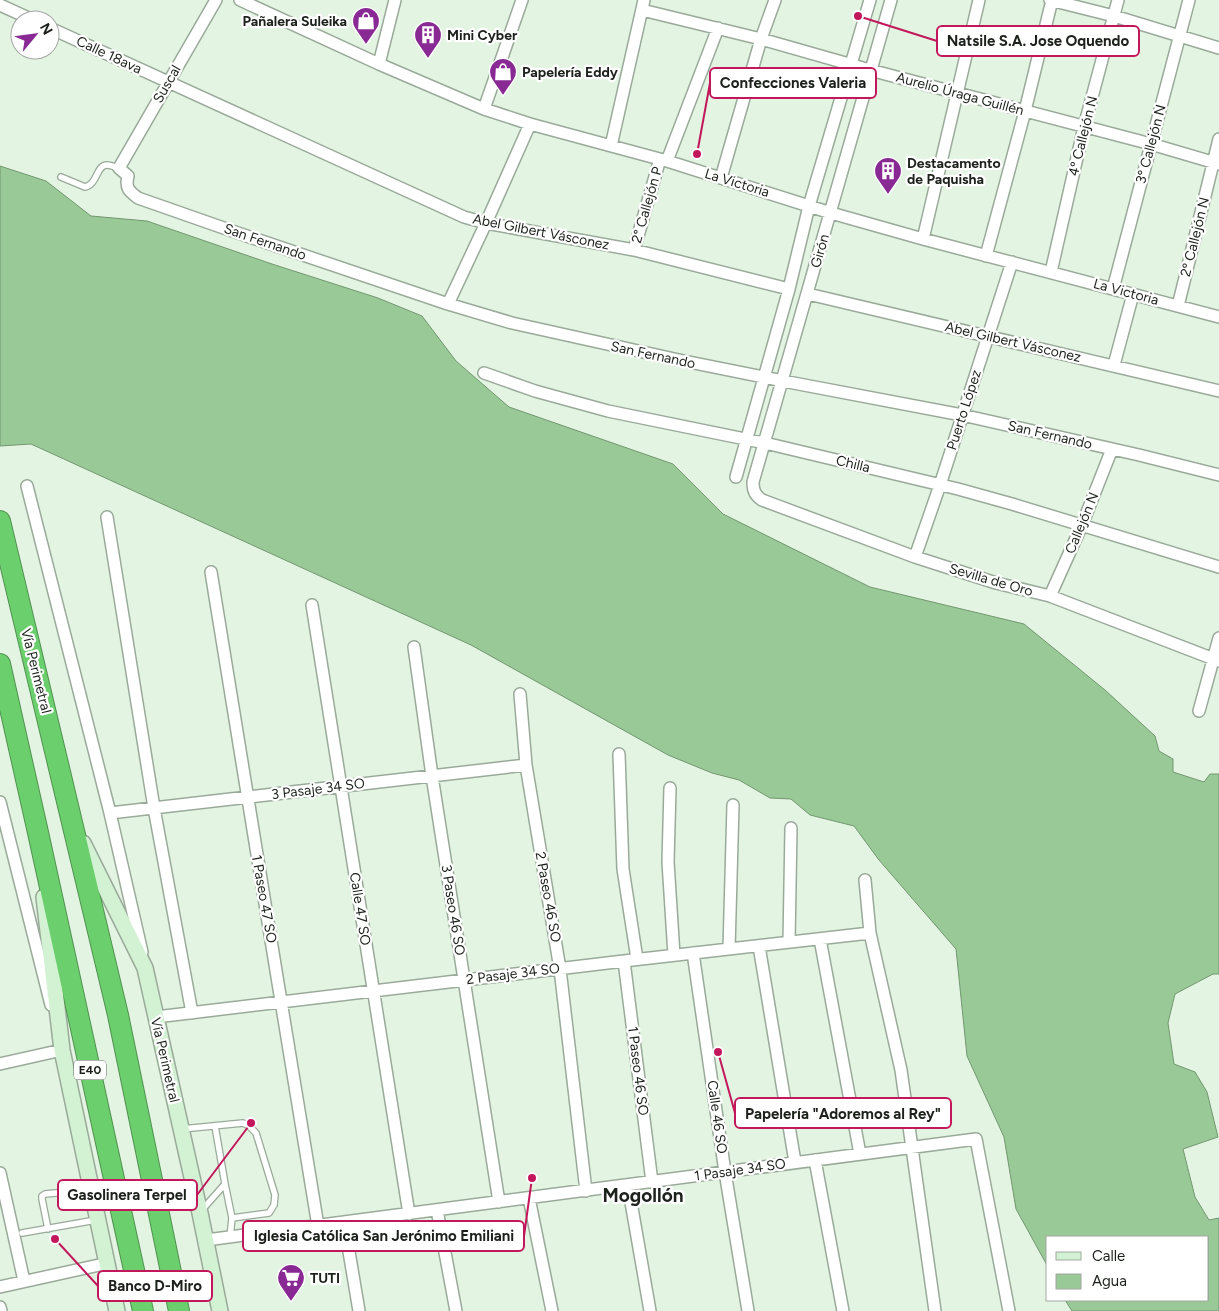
<svg xmlns="http://www.w3.org/2000/svg" width="1219" height="1311" font-family="Figtree,sans-serif">
<style>
.water{fill:#98c996;stroke:#739771}
.lines{fill:none;stroke-linecap:round;stroke-linejoin:round}
.lane-casing{stroke:#9aaa9a;stroke-width:8}
.street-casing{stroke:#9aaa9a;stroke-width:14}
.secondary-casing{stroke:#9aaa9a;stroke-width:18}
.highway-casing{stroke:#509250;stroke-width:22}
.lane{stroke:#fff;stroke-width:5.5}
.street{stroke:#fff;stroke-width:11}
.secondary{stroke:#d3f1d3;stroke-width:15}
.highway{stroke:#6ccf6d;stroke-width:20}
.labels{text-anchor:middle;dominant-baseline:central;stroke-width:4.5;stroke-linejoin:round;paint-order:stroke}
.shield{fill:#fff;stroke:#60645f;stroke-width:1}
.shield-label{font-size:12px;font-weight:bold;fill:#1c221b}
.poi-label{font-size:14px;font-weight:bold;fill:#1c221b;stroke:#fff;text-anchor:start}
.street-label{font-size:14px;fill:#1c221b;stroke:#fff}
.district-label{font-size:19px;font-weight:bold;fill:#1c221b;stroke:#fff}
.leader{fill:none;stroke:#c2185b;stroke-width:2}
.callout-dot{fill:#c2185b;stroke:#fff;stroke-width:2}
.callout{fill:#fff;stroke:#c2185b;stroke-width:2}
.callout-label{font-size:15px;text-anchor:middle;font-weight:bold;fill:#1c221b}
</style>
<rect width="100%" height="100%" fill="#e4f4e3"/>
<path class="water" d="M 0,166 L 46,181 L 91,216 L 147,221 L 272,264 L 378,298 L 422,316 L 456,361 L 509,407 L 673,464 L 723,514 L 870,587 L 1024,624 L 1105,690 L 1155,736 L 1159,751 L 1173,759 L 1173,772 L 1204,782 L 1210,774 L 1219,774 L 1219,974 L 1213,974 L 1175,994 L 1168,1023 L 1174,1064 L 1195,1072 L 1207,1092 L 1218,1137 L 1183,1149 L 1195,1197 L 1209,1220 L 1219,1218 L 1219,1311 L 1072,1311 L 1065,1300 L 1208,1300 L 1208,1237 L 1048,1237 L 1048,1267 L 1016,1209 L 1004,1137 L 967,1056 L 956,949 L 879,860 L 854,826 L 810,815 L 791,799 L 770,798 L 739,780 L 712,773 L 668,755 L 471,645 L 31,444 L 0,446 Z"/>
<g class="lines">
<defs>
<path id="lane" d="M 61,177 L 85,187 C 98,184 96,165 107,165 C 111,165 115,167 119,168
M 182,1129 L 243,1123 L 249,1126 L 256,1133 L 275,1195 L 274,1205 L 269,1213 L 232,1218 L 230,1237
M 225,1184 L 232,1218
M 201,1211 L 225,1184 L 215,1126
M 48,1229 L 42,1199 L 42,1196 L 45,1194 L 67,1192
M 22,1233 L 96,1220"/>
<path id="street" d="M 216,0 L 119,168 L 128,176 C 125,188 129,191 138,198 L 238,233 L 448,304 L 512,323 L 679,360 L 783,381 L 962,415 L 1139,455 L 1219,475
M 240,0 L 379,64 L 484,109 L 530,124 L 667,161 L 831,213 L 923,239 L 1219,317
M 891,0 L 753,482 C 753,491 755,495 762,500 L 915,557 L 996,583 L 1050,596 L 1219,661
M 1050,0 L 1114,16 L 1219,48
M 0,5 L 33,20
M 642,10 L 761,39 L 870,70 L 1151,144 L 1219,164
M 50,28 L 464,217 L 486,223 L 634,250 L 789,289
M 379,64 L 395,0
M 484,109 L 522,0
M 611,146 L 644,0
M 667,161 L 718,28
M 721,178 L 761,39 L 775,0
M 923,239 L 979,0
M 634,250 L 660,159
M 986,256 L 1025,111 L 1052,0
M 1051,272 L 1084,127 L 1118,0
M 1113,289 L 1189,0
M 808,294 L 1219,391
M 448,304 L 486,223 L 530,124
M 1178,306 L 1219,139
M 1114,365 L 1133,294
M 484,373 L 535,391 L 608,411 L 765,443 L 958,489 L 1012,504 L 1219,567
M 736,477 L 789,289 L 809,206 L 870,0
M 27,486 L 110,813 L 142,952
M 107,517 L 154,808 L 192,1013
M 915,557 L 940,485 L 1012,262
M 211,572 C 245,790 283,1008 318,1226
M 1050,596 L 1082,525 L 1112,449
M 312,605 L 409,1214
M 414,647 L 432,776 L 499,1202
M 520,694 L 526,765 L 560,969 L 586,1191
M 1199,711 L 1219,638
M 619,754 L 623,869 L 637,959
M 670,788 L 668,862 L 674,955
M 0,802 L 51,1005
M 110,813 L 526,765
M 865,880 L 870,933 L 901,1070 L 935,1311
M 820,939 L 860,1154
M 789,942 L 791,828
M 759,946 L 795,1162
M 729,949 L 733,805
M 693,953 L 725,1172 L 748,1311
M 624,961 L 652,1182
M 156,1017 L 624,961 L 870,933
M 0,1064 L 62,1050 L 60,1043
M 815,1160 L 843,1311
M 0,1173 L 24,1281
M 628,1185 L 650,1311
M 529,1198 L 552,1311
M 437,1210 L 456,1311
M 344,1222 L 359,1311
M 206,1240 L 976,1139 L 1009,1311
M 0,1287 L 108,1263
M 0,1307 L 1,1311"/>
<path id="secondary" d="M 83,843 L 145,968 L 200,1213 L 220,1311
M 44,897 L 62,1050 L 117,1311"/>
<path id="highway" d="M 0,521 L 118,1015 L 179,1311
M 0,664 L 37,828 L 143,1311"/>
</defs>
<use href="#lane" class="lane-casing"/>
<use href="#street" class="street-casing"/>
<use href="#secondary" class="secondary-casing"/>
<use href="#highway" class="highway-casing"/>
<use href="#lane" class="lane"/>
<use href="#street" class="street"/>
<use href="#secondary" class="secondary"/>
<use href="#highway" class="highway"/>
</g>
<defs>
<symbol id="shop-pin" viewBox="-11 -11 22 30"><path d="M0 17L-7.5 6A9.5 9.5 0 1 1 7.5 6Z" fill="#892993" stroke="#fff"/><path d="M-5-2.5h2.3a2.7 3.5 0 0 1 5.4 0H5L5.5 6h-11ZM-1.5-2.5h3a1.5 2.3 0 0 0-3 0Z" fill="#fff"/></symbol>
<symbol id="building-pin" viewBox="-11 -11 22 30"><path d="M0 17L-7.5 6A9.5 9.5 0 1 1 7.5 6Z" fill="#892993" stroke="#fff"/><path d="M-4-6H4V6H1V3H-1V6H-4ZM-2.5-4.3h1.7v1.8h-1.7ZM.8-4.3h1.7v1.8H.8ZM-2.5-1h1.7V.8h-1.7ZM.8-1h1.7V.8H.8Z" fill="#fff"/></symbol>
<symbol id="supermarket-pin" viewBox="-11 -11 22 30"><path d="M0 17L-7.5 6A9.5 9.5 0 1 1 7.5 6Z" fill="#892993" stroke="#fff"/><path d="M-6-5.5h2.5l.6 2H6L4.5 2H-2.5L-4.4-4H-6ZM-1.5 3.2a1.3 1.3 0 1 0 .1 0ZM3 3.2a1.3 1.3 0 1 0 .1 0Z" fill="#fff"/></symbol>
</defs>
<g fill-rule="evenodd">
<use href="#shop-pin" x="350" y="5" width="32" height="43"/>
<use href="#building-pin" x="412" y="19" width="32" height="43"/>
<use href="#shop-pin" x="487" y="56" width="32" height="43"/>
<use href="#building-pin" x="872" y="155" width="32" height="43"/>
<use href="#supermarket-pin" x="275" y="1262" width="32" height="43"/>
</g>
<g class="labels">
<rect class="shield" x="74" y="1060.5" width="32" height="19" rx="4"/>
<g class="shield-label">
<text x="90" y="1070">E40</text>
</g>
<g class="poi-label">
<text x="347" y="21" text-anchor="end">Pañalera Suleika</text>
<text x="447" y="35">Mini Cyber</text>
<text x="522" y="72">Papelería Eddy</text>
<text x="907" y="163">Destacamento<tspan x="907" dy="16">de Paquisha</tspan></text>
<text x="310" y="1278">TUTI</text>
</g>
<g class="street-label">
<text transform="translate(109 55) rotate(25)">Calle 18ava</text>
<text transform="translate(167 84) rotate(-60)">Suscal</text>
<text transform="translate(960 94) rotate(15)">Aurelio Úraga Guillén</text>
<text transform="translate(1083 136) rotate(-76)">4º Callejón N</text>
<text transform="translate(1151 144) rotate(-75)">3º Callejón N</text>
<text transform="translate(737 183) rotate(17)">La Victoria</text>
<text transform="translate(647 205) rotate(-74)">2° Callejón P</text>
<text transform="translate(541 232) rotate(11)">Abel Gilbert Vásconez</text>
<text transform="translate(1195 237) rotate(-76)">2º Callejón N</text>
<text transform="translate(265 242) rotate(19)">San Fernando</text>
<text transform="translate(820 251) rotate(-74)">Girón</text>
<text transform="translate(1126 292) rotate(15)">La Victoria</text>
<text transform="translate(1013 342) rotate(13)">Abel Gilbert Vásconez</text>
<text transform="translate(653 355) rotate(12)">San Fernando</text>
<text transform="translate(964 410) rotate(-72)">Puerto López</text>
<text transform="translate(1050 435) rotate(13)">San Fernando</text>
<text transform="translate(853 464) rotate(13)">Chilla</text>
<text transform="translate(1082 523) rotate(-67)">Callejón N</text>
<text transform="translate(991 580) rotate(16)">Sevilla de Oro</text>
<text transform="translate(36 671) rotate(76)">Vía Perimetral</text>
<text transform="translate(318 789) rotate(-7)">3 Pasaje 34 SO</text>
<text transform="translate(548 897) rotate(80)">2 Paseo 46 SO</text>
<text transform="translate(264 899) rotate(80)">1 Paseo 47 SO</text>
<text transform="translate(360 909) rotate(81)">Calle 47 SO</text>
<text transform="translate(453 910) rotate(81)">3 Paseo 46 SO</text>
<text transform="translate(513 974) rotate(-7)">2 Pasaje 34 SO</text>
<text transform="translate(165 1060) rotate(77)">Vía Perimetral</text>
<text transform="translate(638 1071) rotate(83)">1 Paseo 46 SO</text>
<text transform="translate(717 1117) rotate(82)">Calle 46 SO</text>
<text transform="translate(740 1170) rotate(-8)">1 Pasaje 34 SO</text>
</g>
<g class="district-label">
<text x="643" y="1195">Mogollón</text>
</g>
</g>
<path class="leader" d="M858 16L937 41M697 154L710 83M718 1052L735 1113M251 1123L197 1195M532 1178L524 1236M55 1239L98 1286"/>
<g class="callout-dot">
<circle cx="858" cy="16" r="5"/>
<circle cx="697" cy="154" r="5"/>
<circle cx="718" cy="1052" r="5"/>
<circle cx="251" cy="1123" r="5"/>
<circle cx="532" cy="1178" r="5"/>
<circle cx="55" cy="1239" r="5"/>
</g>
<g class="callout">
<rect x="937" y="26" width="202" height="30" rx="5"/>
<rect x="710" y="68" width="166" height="30" rx="5"/>
<rect x="735" y="1098" width="216" height="30" rx="5"/>
<rect x="58" y="1180" width="139" height="30" rx="5"/>
<rect x="243" y="1221" width="281" height="30" rx="5"/>
<rect x="98" y="1271" width="114" height="30" rx="5"/>
</g>
<g class="callout-label">
<text x="1038" y="46">Natsile S.A. Jose Oquendo</text>
<text x="793" y="88">Confecciones Valeria</text>
<text x="843" y="1119">Papelería "Adoremos al Rey"</text>
<text x="127" y="1200">Gasolinera Terpel</text>
<text x="384" y="1241">Iglesia Católica San Jerónimo Emiliani</text>
<text x="155" y="1291">Banco D-Miro</text>
</g>
<rect x="1046" y="1236" width="162" height="65" fill="#ffffff" stroke="#a4a7a4"/>
<rect x="1056" y="1252" width="25" height="8" fill="#d3f1d3" stroke="#a4a7a4"/>
<text x="1092" y="1261" font-size="15" fill="#1c221b">Calle</text>
<rect x="1056" y="1274" width="25" height="15" fill="#98c996" stroke="#a4a7a4"/>
<text x="1092" y="1286" font-size="15" fill="#1c221b">Agua</text>
<g transform="translate(35 35) rotate(61)"><circle r="24" fill="#ffffff" stroke="#a4a7a4"/>
<path d="M0-4L9 19L0 12L-9 19Z" fill="#892993"/>
<text y="-8" font-size="14" font-weight="bold" text-anchor="middle" fill="#1c221b">N</text>
</g>
</svg>
